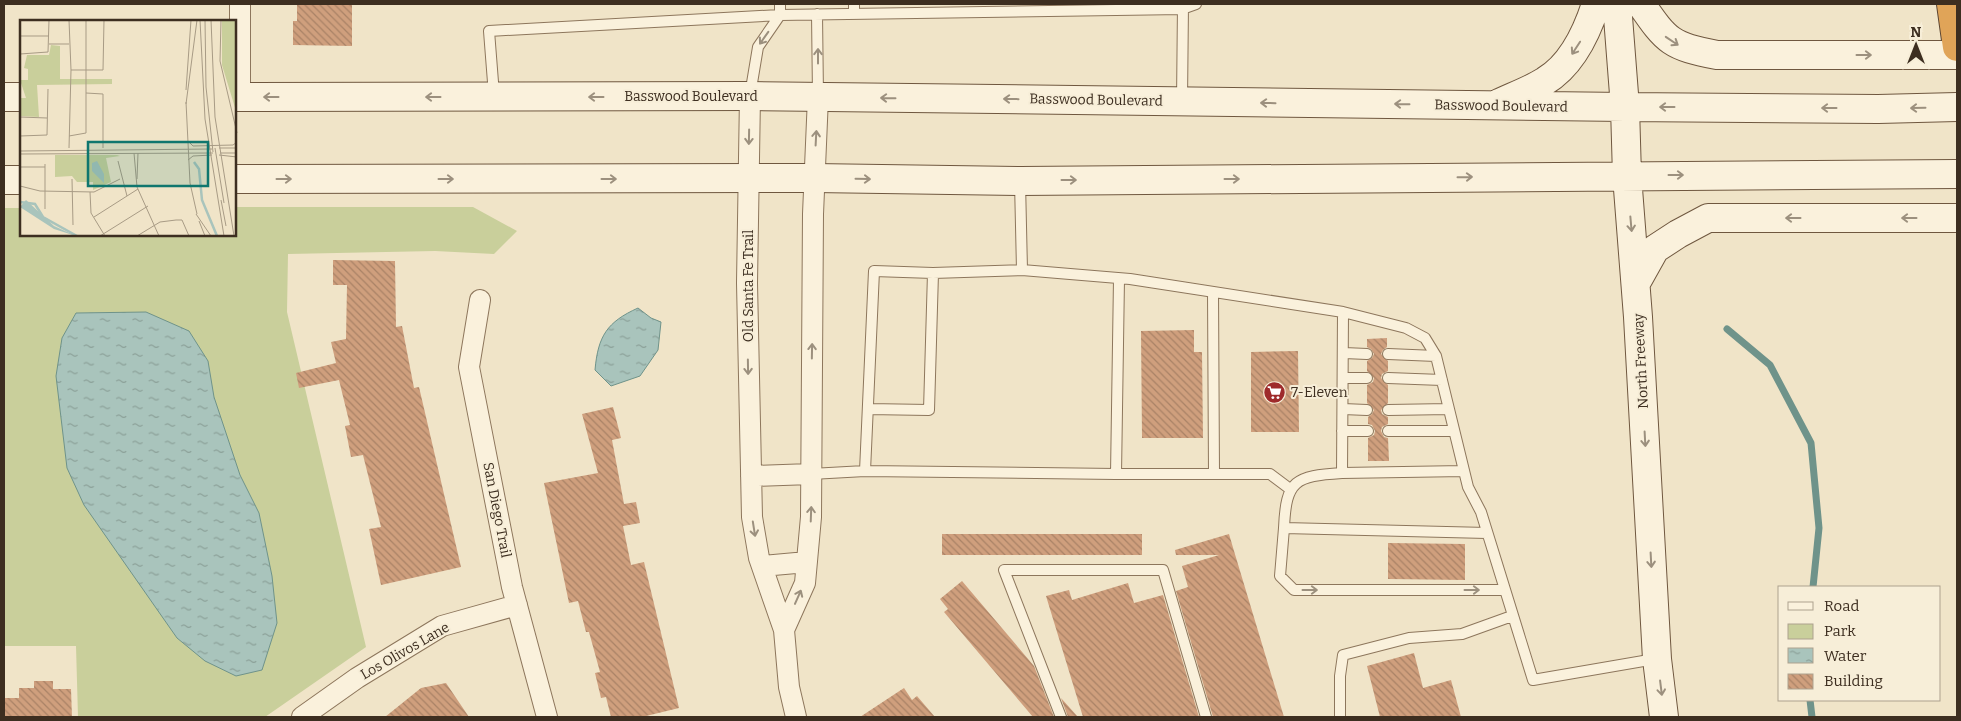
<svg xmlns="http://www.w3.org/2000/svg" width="1961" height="721" font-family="Bitter,serif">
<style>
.green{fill:#c9cf9b}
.water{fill:url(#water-ripples);stroke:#6f938a}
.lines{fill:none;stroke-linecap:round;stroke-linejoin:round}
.stream{stroke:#6f938a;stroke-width:7}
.building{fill:url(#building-back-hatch)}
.service-casing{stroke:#8d765c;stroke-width:12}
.minor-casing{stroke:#8d765c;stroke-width:22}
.secondary-casing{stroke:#6f573f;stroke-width:30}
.motorway-casing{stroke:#5b4430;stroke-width:30}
.service{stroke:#faf1dc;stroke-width:10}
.minor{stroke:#faf1dc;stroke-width:20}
.secondary{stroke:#faf1dc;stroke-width:28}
.motorway{stroke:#e0a458;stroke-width:28}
.oneway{stroke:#9c907e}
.labels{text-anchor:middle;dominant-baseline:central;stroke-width:4;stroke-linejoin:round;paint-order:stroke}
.street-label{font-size:14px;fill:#3d2e20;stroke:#f7eed8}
.poi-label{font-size:14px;fill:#3d2e20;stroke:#f7eed8;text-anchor:start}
.inset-river{fill:none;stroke:#a9c4bc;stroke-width:2.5}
.inset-road{fill:none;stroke:#a89b85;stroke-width:1}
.view{fill:#0f766e;fill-opacity:0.15;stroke:#0f766e;stroke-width:2.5}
.inset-edge{fill:none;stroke:#3d2e20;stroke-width:2.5}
</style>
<defs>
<pattern id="water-ripples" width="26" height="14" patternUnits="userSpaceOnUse" patternTransform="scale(1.25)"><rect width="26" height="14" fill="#a9c4bc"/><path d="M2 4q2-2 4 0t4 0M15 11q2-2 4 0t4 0" fill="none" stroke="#8ba098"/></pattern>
<pattern id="building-back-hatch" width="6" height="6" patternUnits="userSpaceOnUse" patternTransform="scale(1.25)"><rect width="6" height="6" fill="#cf9f7d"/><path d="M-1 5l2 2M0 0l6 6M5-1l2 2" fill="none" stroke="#a98266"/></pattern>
</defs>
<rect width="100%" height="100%" fill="#f0e4c8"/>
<path class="green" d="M 235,207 L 473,207 L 517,231 L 494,254 L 435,251 L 288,254 L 287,312 L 366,647 L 265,717 L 78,717 L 76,646 L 4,646 L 4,208 L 21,208 L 21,235 L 235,235 Z"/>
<path class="water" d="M 638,308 L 651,318 L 661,322 L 658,350 L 640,376 L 611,386 L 595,370 C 598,336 607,322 638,308 Z
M 146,312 L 189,331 L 208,361 L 214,397 L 240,475 L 259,513 L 272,576 L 277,623 L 262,670 L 236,676 L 205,661 L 177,638 L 84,505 L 67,468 L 56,376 L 62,338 L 76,313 Z"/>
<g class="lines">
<path class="stream" d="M 1727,329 L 1770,365 L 1811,443 L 1819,528 L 1813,587
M 1810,700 L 1812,717"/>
</g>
<path class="building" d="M 297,4 L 352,4 L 352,46 L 293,45 L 293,21 L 297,21 Z
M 333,260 L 395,261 L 396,327 L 402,326 L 414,388 L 419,387 L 461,567 L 381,585 L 369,529 L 381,527 L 363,455 L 351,457 L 345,426 L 350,425 L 339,380 L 299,388 L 296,373 L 336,363 L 331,342 L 346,339 L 347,285 L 333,285 Z
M 1194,330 L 1194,352 L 1202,352 L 1203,438 L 1142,438 L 1141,331 Z
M 1387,338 L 1387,347 L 1383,350 L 1381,354 L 1388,361 L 1388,371 L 1382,374 L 1381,378 L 1388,385 L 1388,403 L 1381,410 L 1382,414 L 1388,417 L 1388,424 L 1382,427 L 1381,431 L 1384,437 L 1388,438 L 1389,461 L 1368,461 L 1368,438 L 1374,435 L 1375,431 L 1372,425 L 1368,424 L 1368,417 L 1372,414 L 1374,410 L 1367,403 L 1367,385 L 1373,382 L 1374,378 L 1367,371 L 1367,361 L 1372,358 L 1374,354 L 1371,349 L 1367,347 L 1367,339 Z
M 1298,351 L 1299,432 L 1251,432 L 1251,352 Z
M 613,407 L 621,438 L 612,440 L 624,504 L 636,502 L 640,523 L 623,526 L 631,565 L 644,562 L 679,708 L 642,717 L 611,717 L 606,697 L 601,698 L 595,673 L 600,672 L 589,632 L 586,632 L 578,601 L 569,603 L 544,483 L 598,473 L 582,414 Z
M 942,534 L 1142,534 L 1142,555 L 942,555 Z
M 1229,534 L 1234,551 L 1284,717 L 1213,717 L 1176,591 L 1188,587 L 1182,566 L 1219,555 L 1176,555 L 1175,550 Z
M 1388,543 L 1465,544 L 1465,580 L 1388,579 Z
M 962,581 L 1034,666 L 1054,717 L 1033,717 L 944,612 L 948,609 L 940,599 Z
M 1128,583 L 1134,603 L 1163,595 L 1199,717 L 1083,717 L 1046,596 L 1069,590 L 1072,600 Z
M 1414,653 L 1423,688 L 1451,680 L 1461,717 L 1380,717 L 1367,666 Z
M 34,681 L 53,681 L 53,689 L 71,689 L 72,717 L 4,717 L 4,698 L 19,698 L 19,688 L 34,688 Z
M 446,683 L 469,717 L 385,717 L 421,688 Z
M 904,688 L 912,700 L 917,696 L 935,717 L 860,717 Z
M 1061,698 L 1078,717 L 1068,717 Z"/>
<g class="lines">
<defs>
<path id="service" d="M 817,14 L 818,96
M 854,14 L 854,4
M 494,95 L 489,31 L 780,15 L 780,4
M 750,95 L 758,47 L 780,15 L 1182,9 L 1196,4
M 1182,101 L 1183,4
M 1020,182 L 1022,270 L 1130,279 L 1343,312 L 1406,328 L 1425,338 L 1436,356 L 1468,487 L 1481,512 L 1533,680 L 1655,659
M 1022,270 L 933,273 L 874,271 L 865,471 L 1116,474
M 1119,279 L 1116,474 L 1214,474 L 1213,292
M 1343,312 L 1342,473 C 1295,476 1286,480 1284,528 L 1487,533
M 1344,353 L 1367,354
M 1388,354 L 1436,356
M 1344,378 L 1367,378
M 1388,378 L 1442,380
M 868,409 L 929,410 L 933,273
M 1343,409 L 1367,410
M 1388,410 L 1449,409
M 1342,431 L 1368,431
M 1388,431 L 1454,431
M 1342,473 L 1464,471
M 811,474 L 865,471
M 1214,474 L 1270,474 L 1290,489
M 1284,528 L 1280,576 L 1294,590 L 1504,590
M 1061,717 L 1004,570 L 1163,570 L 1206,717
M 1340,717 L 1340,676 L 1343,655 L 1409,638 L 1462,634 L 1512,616"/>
<path id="minor" d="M 750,96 L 747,283 L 752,517 L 759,558 L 784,630 L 789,687 L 796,717
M 240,97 L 240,4
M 480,300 L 469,367 L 512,587 L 547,717
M 751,476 L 811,474
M 762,566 L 807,562
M 784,630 L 805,583 L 811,517 L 813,214 L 818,97
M 302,717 L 357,678 L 442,626 L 517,605"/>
<path id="secondary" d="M 1617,4 L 1625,107 L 1627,176 L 1638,317 L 1657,659 L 1664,717
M 1641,4 C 1667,42 1671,46 1717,55 L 1957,55
M 4,97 L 21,97
M 235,97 L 750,96 L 1625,107 L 1878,109 L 1957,107
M 1499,103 C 1514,96 1531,90 1545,81 C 1572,65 1587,32 1596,4
M 235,179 L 814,178 L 1020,181 L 1957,174
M 4,180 L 21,180
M 1636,283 L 1655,249 L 1678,234 L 1708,218 L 1957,218"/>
<path id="motorway" d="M 1951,4 L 1957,47"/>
</defs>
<use href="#service" class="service-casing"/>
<use href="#minor" class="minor-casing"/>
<use href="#secondary" class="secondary-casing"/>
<use href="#motorway" class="motorway-casing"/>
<use href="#service" class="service"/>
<use href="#minor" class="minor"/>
<use href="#secondary" class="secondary"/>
<use href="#motorway" class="motorway"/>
</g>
<defs><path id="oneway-shaft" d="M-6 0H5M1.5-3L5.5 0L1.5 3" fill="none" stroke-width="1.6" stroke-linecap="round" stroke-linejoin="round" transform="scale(1.25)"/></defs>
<g class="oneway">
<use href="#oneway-shaft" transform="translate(764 38) rotate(125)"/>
<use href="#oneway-shaft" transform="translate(1672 41) rotate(34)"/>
<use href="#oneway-shaft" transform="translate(1576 48) rotate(123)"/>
<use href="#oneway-shaft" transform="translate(1864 55)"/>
<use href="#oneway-shaft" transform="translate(818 56) rotate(-90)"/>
<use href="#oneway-shaft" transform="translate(271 97) rotate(180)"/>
<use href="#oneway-shaft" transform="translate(433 97) rotate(180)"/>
<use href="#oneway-shaft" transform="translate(596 97) rotate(180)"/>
<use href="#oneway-shaft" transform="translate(888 98) rotate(-179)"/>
<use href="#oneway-shaft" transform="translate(1011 99) rotate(-179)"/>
<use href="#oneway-shaft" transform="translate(1268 103) rotate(-179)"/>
<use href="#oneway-shaft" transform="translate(1402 104) rotate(-179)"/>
<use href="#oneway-shaft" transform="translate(1667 107) rotate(-180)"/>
<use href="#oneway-shaft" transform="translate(1829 108) rotate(-180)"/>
<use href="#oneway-shaft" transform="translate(1918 108) rotate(179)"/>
<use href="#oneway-shaft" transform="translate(749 137) rotate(91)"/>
<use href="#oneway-shaft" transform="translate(816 138) rotate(-87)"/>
<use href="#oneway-shaft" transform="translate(1676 175)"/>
<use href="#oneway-shaft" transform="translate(1465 177) rotate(-1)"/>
<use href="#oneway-shaft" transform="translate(284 179)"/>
<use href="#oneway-shaft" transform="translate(446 179)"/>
<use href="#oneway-shaft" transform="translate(609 179)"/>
<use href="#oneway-shaft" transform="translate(863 179) rotate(1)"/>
<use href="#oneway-shaft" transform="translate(1232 179)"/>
<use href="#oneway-shaft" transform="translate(1069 180)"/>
<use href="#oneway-shaft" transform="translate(1793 218) rotate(180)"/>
<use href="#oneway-shaft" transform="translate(1909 218) rotate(180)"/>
<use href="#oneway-shaft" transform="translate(1631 224) rotate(85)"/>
<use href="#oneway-shaft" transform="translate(812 351) rotate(-89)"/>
<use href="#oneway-shaft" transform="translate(748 367) rotate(89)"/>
<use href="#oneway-shaft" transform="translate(1645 439) rotate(87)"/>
<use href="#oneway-shaft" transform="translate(811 514) rotate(-88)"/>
<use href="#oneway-shaft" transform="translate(754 529) rotate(81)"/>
<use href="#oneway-shaft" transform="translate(1651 560) rotate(87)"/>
<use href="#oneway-shaft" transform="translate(1310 590)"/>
<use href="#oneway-shaft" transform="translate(1472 590)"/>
<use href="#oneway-shaft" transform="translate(798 597) rotate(-66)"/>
<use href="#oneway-shaft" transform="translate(1661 688) rotate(83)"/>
</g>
<defs>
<symbol id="supermarket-disc" viewBox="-11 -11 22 22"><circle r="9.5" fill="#9e2a2b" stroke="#f7eed8"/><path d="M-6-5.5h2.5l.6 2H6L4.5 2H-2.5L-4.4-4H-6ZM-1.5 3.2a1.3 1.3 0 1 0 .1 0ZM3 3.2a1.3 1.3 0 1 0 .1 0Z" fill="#fff"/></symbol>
</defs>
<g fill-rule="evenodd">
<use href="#supermarket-disc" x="1262" y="380" width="25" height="25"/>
</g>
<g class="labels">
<g class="street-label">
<text x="691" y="96">Basswood Boulevard</text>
<text transform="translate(1096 100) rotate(1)">Basswood Boulevard</text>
<text transform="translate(1501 106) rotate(1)">Basswood Boulevard</text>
<text transform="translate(748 286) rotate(-90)">Old Santa Fe Trail</text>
<text transform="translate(1641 361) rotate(-93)">North Freeway</text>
<text transform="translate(497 510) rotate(79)">San Diego Trail</text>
<text transform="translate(405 651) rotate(-30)">Los Olivos Lane</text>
</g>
<g class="poi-label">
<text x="1291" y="392">7-Eleven</text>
</g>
</g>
<g transform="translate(20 20)">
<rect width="216" height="216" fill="#f0e4c8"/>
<path d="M 202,0 L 216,0 L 216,91 L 202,45 ZM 31,25 L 40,26 L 40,59 L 92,59 L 92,64 L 17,65 L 19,97 L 0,96 L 0,78 L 6,78 L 0,60 L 8,60 L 8,49 L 4,48 L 7,35 L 29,35 ZM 35,135 L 97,135 L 100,136 L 86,138 L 91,162 L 73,170 L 73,162 L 57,162 L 52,156 L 35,157 Z" fill="#c9cf9b"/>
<path d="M 77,141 L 84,154 L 84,163 L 72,151 L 72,143 ZM 6,180 L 34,206 L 56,216 L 34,209 L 0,187 Z" fill="#a9c4bc"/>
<path class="inset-river" d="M 174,142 L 179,149 L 182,180 L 197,216M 0,182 L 15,184 L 23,197 L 57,216"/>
<path class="inset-road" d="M 49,0 L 51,50M 180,0 L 185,99 L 204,216M 185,0 L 186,67 L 193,132M 191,0 L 195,97 L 214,216M 201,0 L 200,41 L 217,113M 0,16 L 29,16M 29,24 L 49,24M 0,34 L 28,32 L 29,0M 51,50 L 83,50 L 84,0M 166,70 L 171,0M 66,73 L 83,74 L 83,128M 166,82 L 170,163 L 177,194M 166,84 L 177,0M 0,97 L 27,98M 0,116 L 27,115 L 28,69M 49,116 L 66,113 L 66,0M 168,121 L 173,126 L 213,125 L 217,122M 49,128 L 51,50M 195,128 L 204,183M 199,128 L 217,128M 0,131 L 192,129M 114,133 L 117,167 L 139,216M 200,133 L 217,133M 0,134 L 193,133M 199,135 L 217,137M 168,140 L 173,136 L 192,135M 98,141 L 107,176M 0,147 L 25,147M 52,159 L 53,205M 117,159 L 118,133M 0,166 L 20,171 L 74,172 L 100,159M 70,172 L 71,193 L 85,216M 201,180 L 206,206M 25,189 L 25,144M 176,194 L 191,216M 74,197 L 118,169M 179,201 L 185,216M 80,216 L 128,186M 117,216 L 140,202 L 156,200 L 162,200 L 169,216"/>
<path class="view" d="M 68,122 L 188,122 L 188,166 L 68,166 Z"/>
<rect width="216" height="216" class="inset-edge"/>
</g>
<rect width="1961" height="721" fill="none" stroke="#3d2e20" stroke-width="10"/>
<rect x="1778" y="586" width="162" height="115" fill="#f7eed8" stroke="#ada18e"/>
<rect x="1788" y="602" width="25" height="8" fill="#faf1dc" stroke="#ada18e"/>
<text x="1824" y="611" font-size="15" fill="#3d2e20">Road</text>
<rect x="1788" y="624" width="25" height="15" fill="#c9cf9b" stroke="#ada18e"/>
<text x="1824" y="636" font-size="15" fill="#3d2e20">Park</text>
<rect x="1788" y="648" width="25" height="15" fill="url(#water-ripples)" stroke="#ada18e"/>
<text x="1824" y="661" font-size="15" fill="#3d2e20">Water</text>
<rect x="1788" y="674" width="25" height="15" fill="url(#building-back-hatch)" stroke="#ada18e"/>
<text x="1824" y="686" font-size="15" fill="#3d2e20">Building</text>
<g transform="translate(1916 45)" stroke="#f7eed8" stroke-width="4" paint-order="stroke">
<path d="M0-4L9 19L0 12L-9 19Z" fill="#3d2e20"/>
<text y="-8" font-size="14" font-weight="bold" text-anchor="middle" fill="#3d2e20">N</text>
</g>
</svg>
